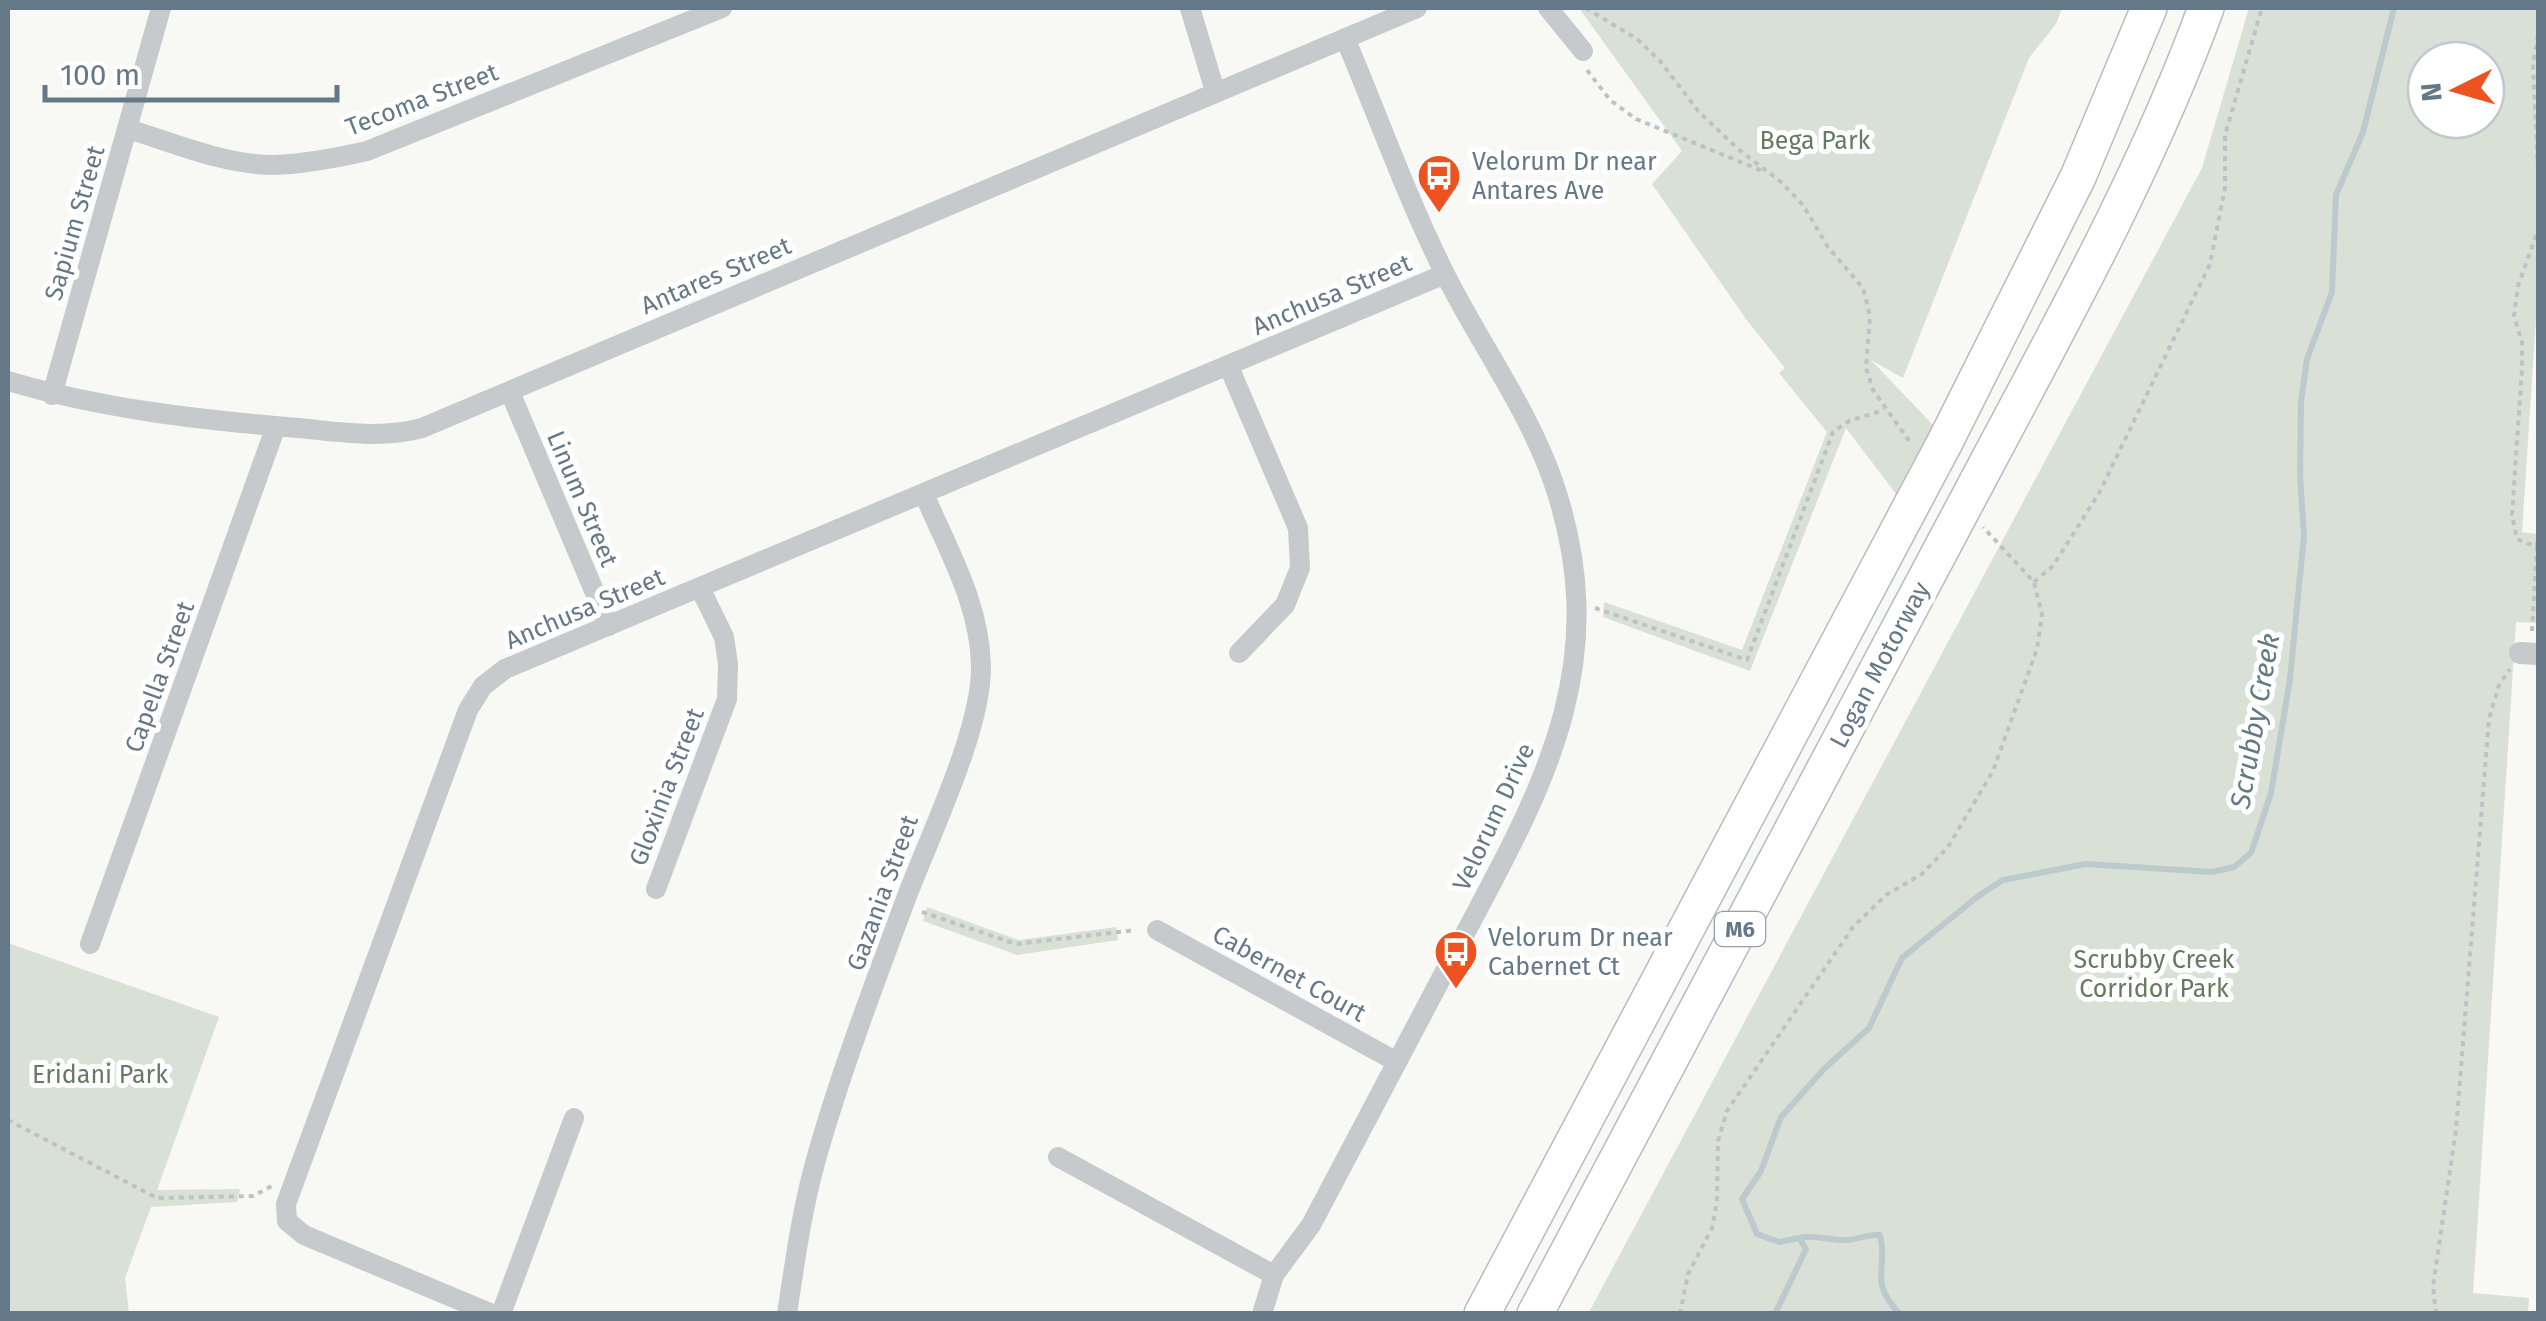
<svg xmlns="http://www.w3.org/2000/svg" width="2546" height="1321" font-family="'Fira Sans',sans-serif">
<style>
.green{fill:#d9e0d6;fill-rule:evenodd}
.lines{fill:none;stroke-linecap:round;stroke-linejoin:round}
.stream{stroke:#bcc9cd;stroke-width:6}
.motorway-casing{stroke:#b8bcbf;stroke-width:38}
.path{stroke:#bfc2c4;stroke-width:4;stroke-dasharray:5 5;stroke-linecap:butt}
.minor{stroke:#c6cacd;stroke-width:20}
.tertiary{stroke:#c6cacd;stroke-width:22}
.motorway{stroke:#fff;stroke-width:35}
.motorway-bridge-casing{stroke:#b8bcbf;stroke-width:38;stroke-linecap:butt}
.motorway-bridge{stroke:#fff;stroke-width:35}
.labels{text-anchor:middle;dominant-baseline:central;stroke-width:10;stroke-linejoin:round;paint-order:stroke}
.shield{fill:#fff;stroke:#93a0ac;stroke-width:2.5}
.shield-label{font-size:22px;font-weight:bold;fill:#657888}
.street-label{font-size:25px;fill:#657888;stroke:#fff}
.park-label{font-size:25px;fill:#667a61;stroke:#fff}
.poi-label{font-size:25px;fill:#657888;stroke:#fff;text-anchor:start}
.water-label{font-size:28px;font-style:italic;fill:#617a83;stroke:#fff}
</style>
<rect width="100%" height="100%" fill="#f8f8f5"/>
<path class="green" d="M 1579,8 L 2062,8 L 2056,24 L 2029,58 L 1903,378 L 1871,360 L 1933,425 L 1896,494 L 1846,428 L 1750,671 L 1603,617 L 1604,602 L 1742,650 L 1827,432 L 1779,373 L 1785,368 L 1746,319 L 1652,184 L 1682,151 Z
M 2249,8 L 2538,8 L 2538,288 L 2522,532 L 2538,534 L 2538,623 L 2516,622 L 2473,1293 L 2529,1298 L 2528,1313 L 1588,1314 L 2202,168 ZM 2426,60 L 2486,60 L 2486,120 L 2426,120 Z
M 927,907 L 1019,940 L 1116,927 L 1118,940 L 1017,955 L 923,921 Z
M 8,943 L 219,1017 L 157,1190 L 240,1189 L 237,1202 L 151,1207 L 125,1278 L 129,1313 L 8,1313 Z"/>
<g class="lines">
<path class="stream" d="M 1799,1238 C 1816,1234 1831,1241 1848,1240 C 1860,1239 1867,1234 1880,1235 C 1889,1269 1867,1280 1900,1314
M 1775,1314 L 1806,1249 L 1799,1238 L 1779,1242 L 1757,1234 L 1742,1199 L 1761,1171 L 1781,1117 L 1824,1069 L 1869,1028 L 1902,958 L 1977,897 L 2003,880 L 2086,864 L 2212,872 L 2234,867 L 2251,853 L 2271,793 L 2290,679 L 2304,535 L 2300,476 L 2301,402 L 2307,359 L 2332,292 L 2336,195 L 2363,132 L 2394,8"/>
<defs>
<path id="motorway" d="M 1945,442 L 2078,177 L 2149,8
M 1977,482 C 2059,327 2146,172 2206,8
M 1482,1314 L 1912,504
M 1535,1314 L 1944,544"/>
</defs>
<use href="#motorway" class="motorway-casing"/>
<path class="path" d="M 1586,8 L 1637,39 L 1660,61 L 1699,112 L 1738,149 L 1781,182 L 1803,205 L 1828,247 L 1863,288 L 1870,316 L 1866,368 L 1873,390 L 1912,445
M 2538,35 L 2533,64 L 2538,172
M 1587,70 L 1610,100 L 1636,119 L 1765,172
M 2537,547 L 2538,535
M 2034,582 L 2053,566 L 2099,493 L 2210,264 L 2225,188 L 2225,135 L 2262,8
M 1595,608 L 1747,660 L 1833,432 L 1849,421 L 1884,410
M 2532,631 L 2537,547 L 2517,539 L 2512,515 L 2522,368 L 2522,342 L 2514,316 L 2518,286 L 2538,230
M 922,912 L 1016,944 L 1136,930
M 8,1120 L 157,1198 L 253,1196 L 272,1186
M 1680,1314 L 1688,1274 L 1712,1228 L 1717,1201 L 1718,1141 L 1727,1111 L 1853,927 L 1886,895 L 1922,874 L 1948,847 L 1993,771 L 2037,649 L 2042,615 L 2034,582 L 1983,527
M 2436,1314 L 2433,1286 L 2456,1130 L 2489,719 L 2499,685 L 2510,669"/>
<path class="minor" d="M 1190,8 L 1215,91
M 1548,8 L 1583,51
M 128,129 C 174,143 225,165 274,165 C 306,164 336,158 367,151 L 722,8
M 1229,367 L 1298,528 L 1300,568 L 1285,605 L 1239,653
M 8,381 C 102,409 201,420 298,428 C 340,432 381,439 422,428 L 1417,8
M 510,392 L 609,626
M 52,395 L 161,8
M 656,889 L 727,699 L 728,664 L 724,637 L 700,588
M 1157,930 L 1397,1062
M 90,944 L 276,426
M 1058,1157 L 1274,1275
M 492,1314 L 304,1235 L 287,1221 L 286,1204 L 468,710 L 483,686 L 505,669 L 1445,274
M 501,1314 L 574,1118
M 787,1314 C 795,1261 802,1208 817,1156 C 841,1072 873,987 904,904 C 927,841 982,731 981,666 C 980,604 948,550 924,494
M 1262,1314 L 1274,1275 L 1311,1225 C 1358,1136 1405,1047 1452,958 C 1537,797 1618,670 1553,481 C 1527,407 1480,344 1445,274 C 1407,198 1378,116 1345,38"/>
<path class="tertiary" d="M 2520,653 L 2538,654"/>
<use href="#motorway" class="motorway"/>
<defs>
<path id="motorway-bridge" d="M 1912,504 L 1945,442
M 1944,544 L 1977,482"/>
</defs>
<use href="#motorway-bridge" class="motorway-bridge-casing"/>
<use href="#motorway-bridge" class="motorway-bridge"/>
</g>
<defs>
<symbol id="bus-pin" viewBox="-11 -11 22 30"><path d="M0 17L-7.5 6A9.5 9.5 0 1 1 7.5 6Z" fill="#ed5220" stroke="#fff"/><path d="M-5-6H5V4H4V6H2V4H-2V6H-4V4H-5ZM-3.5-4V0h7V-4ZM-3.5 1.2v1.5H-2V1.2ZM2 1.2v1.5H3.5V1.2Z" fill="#fff"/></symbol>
</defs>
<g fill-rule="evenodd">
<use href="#bus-pin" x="1414" y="151" width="50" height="68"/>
<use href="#bus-pin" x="1431" y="927" width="50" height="68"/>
</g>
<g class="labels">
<rect class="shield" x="1715" y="912" width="50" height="34" rx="8"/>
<g class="shield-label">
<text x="1740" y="929">M6</text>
</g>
<g class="street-label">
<text transform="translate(422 100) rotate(-21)">Tecoma Street</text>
<text transform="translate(75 223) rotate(-74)">Sapium Street</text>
<text transform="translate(716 276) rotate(-23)">Antares Street</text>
<text transform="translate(1332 295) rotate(-23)">Anchusa Street</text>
<text transform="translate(582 499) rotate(67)">Linum Street</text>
<text transform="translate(585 609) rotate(-23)">Anchusa Street</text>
<text transform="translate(1880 665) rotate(-62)">Logan Motorway</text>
<text transform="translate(160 677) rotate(-70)">Capella Street</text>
<text transform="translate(667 787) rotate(-69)">Gloxinia Street</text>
<text transform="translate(1494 817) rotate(-65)">Velorum Drive</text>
<text transform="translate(883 893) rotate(-70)">Gazania Street</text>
<text transform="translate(1289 974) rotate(29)">Cabernet Court</text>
</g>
<g class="park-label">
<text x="1815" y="141">Bega Park</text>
<text x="2154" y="960">Scrubby Creek<tspan x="2154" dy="29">Corridor Park</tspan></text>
<text x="100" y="1075">Eridani Park</text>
</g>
<g class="poi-label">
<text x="1472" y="162">Velorum Dr near<tspan x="1472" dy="29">Antares Ave</tspan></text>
<text x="1488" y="938">Velorum Dr near<tspan x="1488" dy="29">Cabernet Ct</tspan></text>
</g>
<g class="water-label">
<text transform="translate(2255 721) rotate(-80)">Scrubby Creek</text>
</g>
</g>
<rect width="2546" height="1321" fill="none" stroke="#657888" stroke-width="20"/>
<g transform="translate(2456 90) rotate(265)"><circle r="48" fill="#ffffff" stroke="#c1c9cf" stroke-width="2.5"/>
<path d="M0-8L18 38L0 25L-18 38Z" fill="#ed5220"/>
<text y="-15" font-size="28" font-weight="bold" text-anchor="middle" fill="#657888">N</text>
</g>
<path d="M45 85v15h292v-15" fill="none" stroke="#657888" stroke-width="5"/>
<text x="60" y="85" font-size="30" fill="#657888" stroke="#ffffff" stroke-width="8" paint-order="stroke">100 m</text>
</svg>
